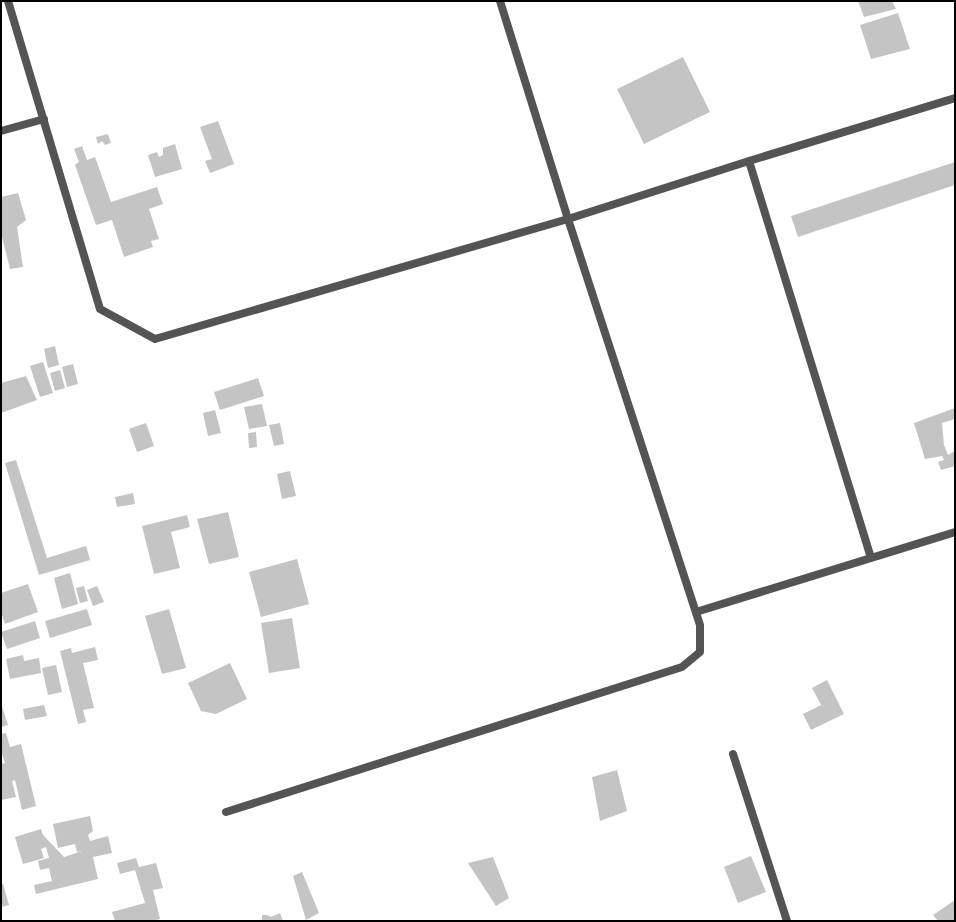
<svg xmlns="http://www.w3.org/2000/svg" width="956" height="922" font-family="Ubuntu,sans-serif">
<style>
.building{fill:#c4c4c4}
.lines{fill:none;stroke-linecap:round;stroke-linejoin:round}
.minor{stroke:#545454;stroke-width:8}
</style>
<rect width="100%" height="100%" fill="#fff"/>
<path class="building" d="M 858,1 L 892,1 L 896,9 L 864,17 Z
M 898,13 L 910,49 L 871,59 L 860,25 Z
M 683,57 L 710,112 L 644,144 L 617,89 Z
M 218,121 L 234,164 L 210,173 L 205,161 L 212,159 L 200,127 Z
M 108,134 L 111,143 L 105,145 L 102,141 L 98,144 L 96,137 Z
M 175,144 L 182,169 L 155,177 L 148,155 L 157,152 L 159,157 L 163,155 L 163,148 Z
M 82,146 L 87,160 L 95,157 L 111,202 L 157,187 L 163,204 L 149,209 L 159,239 L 151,241 L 153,247 L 124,257 L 112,220 L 96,225 L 75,165 L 79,162 L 74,149 Z
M 955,162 L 955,185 L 798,237 L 791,216 Z
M 18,193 L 26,220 L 17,227 L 23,267 L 10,269 L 2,237 L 1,238 L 1,197 Z
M 55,346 L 59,365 L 48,368 L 44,349 Z
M 43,362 L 53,393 L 40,397 L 30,366 Z
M 73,364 L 78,384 L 67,387 L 62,367 Z
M 60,370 L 65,388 L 55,391 L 50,373 Z
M 26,376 L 37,400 L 1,413 L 1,383 Z
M 258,378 L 264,396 L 220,410 L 214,392 Z
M 262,404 L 267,426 L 249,429 L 244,407 Z
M 955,408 L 955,419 L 942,423 L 944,445 L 948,455 L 955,451 L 955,466 L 941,470 L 938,462 L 944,460 L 942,456 L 925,459 L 914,423 Z
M 215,410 L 221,433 L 208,436 L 203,413 Z
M 146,423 L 154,446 L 137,452 L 129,429 Z
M 280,423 L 284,444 L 274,446 L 269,425 Z
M 256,432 L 257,447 L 249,448 L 248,433 Z
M 16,460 L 47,558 L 86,546 L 90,560 L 39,575 L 5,463 Z
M 290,471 L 296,496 L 282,499 L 277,474 Z
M 133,493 L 135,504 L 117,507 L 115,497 Z
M 228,512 L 239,557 L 209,564 L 197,519 Z
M 187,515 L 190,527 L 171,532 L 180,568 L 154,574 L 142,526 Z
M 297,559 L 309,604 L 261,617 L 249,572 Z
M 70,573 L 78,604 L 62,609 L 54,578 Z
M 28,584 L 38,612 L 5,624 L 1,612 L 1,593 Z
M 84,586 L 88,601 L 80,603 L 76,588 Z
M 97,586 L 104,602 L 93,606 L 87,590 Z
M 87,609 L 92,625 L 50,638 L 45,621 Z
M 169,609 L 186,668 L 162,674 L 145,616 Z
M 292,618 L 300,668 L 269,673 L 261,623 Z
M 35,621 L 40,638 L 7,649 L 1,632 Z
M 95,647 L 98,660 L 83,663 L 94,708 L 83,710 L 86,722 L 78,724 L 60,651 L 71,648 L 72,653 Z
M 23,655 L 24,661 L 39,658 L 41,673 L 10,679 L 6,659 Z
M 230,663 L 247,699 L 216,714 L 201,711 L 188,683 Z
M 56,665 L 62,692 L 48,695 L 42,668 Z
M 827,680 L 844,714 L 811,730 L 803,714 L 821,705 L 812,688 Z
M 1,703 L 8,725 L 1,727 Z
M 44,705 L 47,716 L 25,720 L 23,709 Z
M 6,733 L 10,747 L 21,744 L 36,806 L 22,810 L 15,780 L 12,781 L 16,797 L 1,800 L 1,764 L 5,763 L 1,751 L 1,734 Z
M 617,770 L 627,811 L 600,821 L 592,777 Z
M 90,816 L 93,831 L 88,835 L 90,841 L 108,836 L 112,853 L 93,857 L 98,879 L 36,894 L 34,885 L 52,881 L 49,868 L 40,870 L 38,861 L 49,858 L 46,847 L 41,849 L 44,858 L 23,864 L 15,837 L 41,829 L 43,835 L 64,857 L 82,851 L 77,852 L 75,844 L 58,848 L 53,824 Z
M 751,856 L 766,892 L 738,903 L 724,867 Z
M 493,857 L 509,898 L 496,906 L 468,863 Z
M 136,858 L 139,867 L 156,863 L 163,888 L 153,890 L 160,919 L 152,921 L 115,921 L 112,912 L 145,903 L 135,870 L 120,874 L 117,863 Z
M 302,872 L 319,913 L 306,920 L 293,876 Z
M 1,884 L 3,884 L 9,905 L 1,907 Z
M 955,900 L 955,919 L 951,921 L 938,921 L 933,915 Z
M 280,913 L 283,921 L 262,921 L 262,915 L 267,915 L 271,917 Z"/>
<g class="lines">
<path class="minor" d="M 8,1 L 100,309 L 155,339 L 568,219 L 749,161 L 955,98
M 1,131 L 44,119
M 749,161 L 871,558
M 696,612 L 955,532
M 733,754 L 787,921
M 226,812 L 682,667 L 700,652 L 700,625 L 568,219 L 500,1"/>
</g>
<rect width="956" height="922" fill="none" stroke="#000000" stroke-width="4"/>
</svg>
